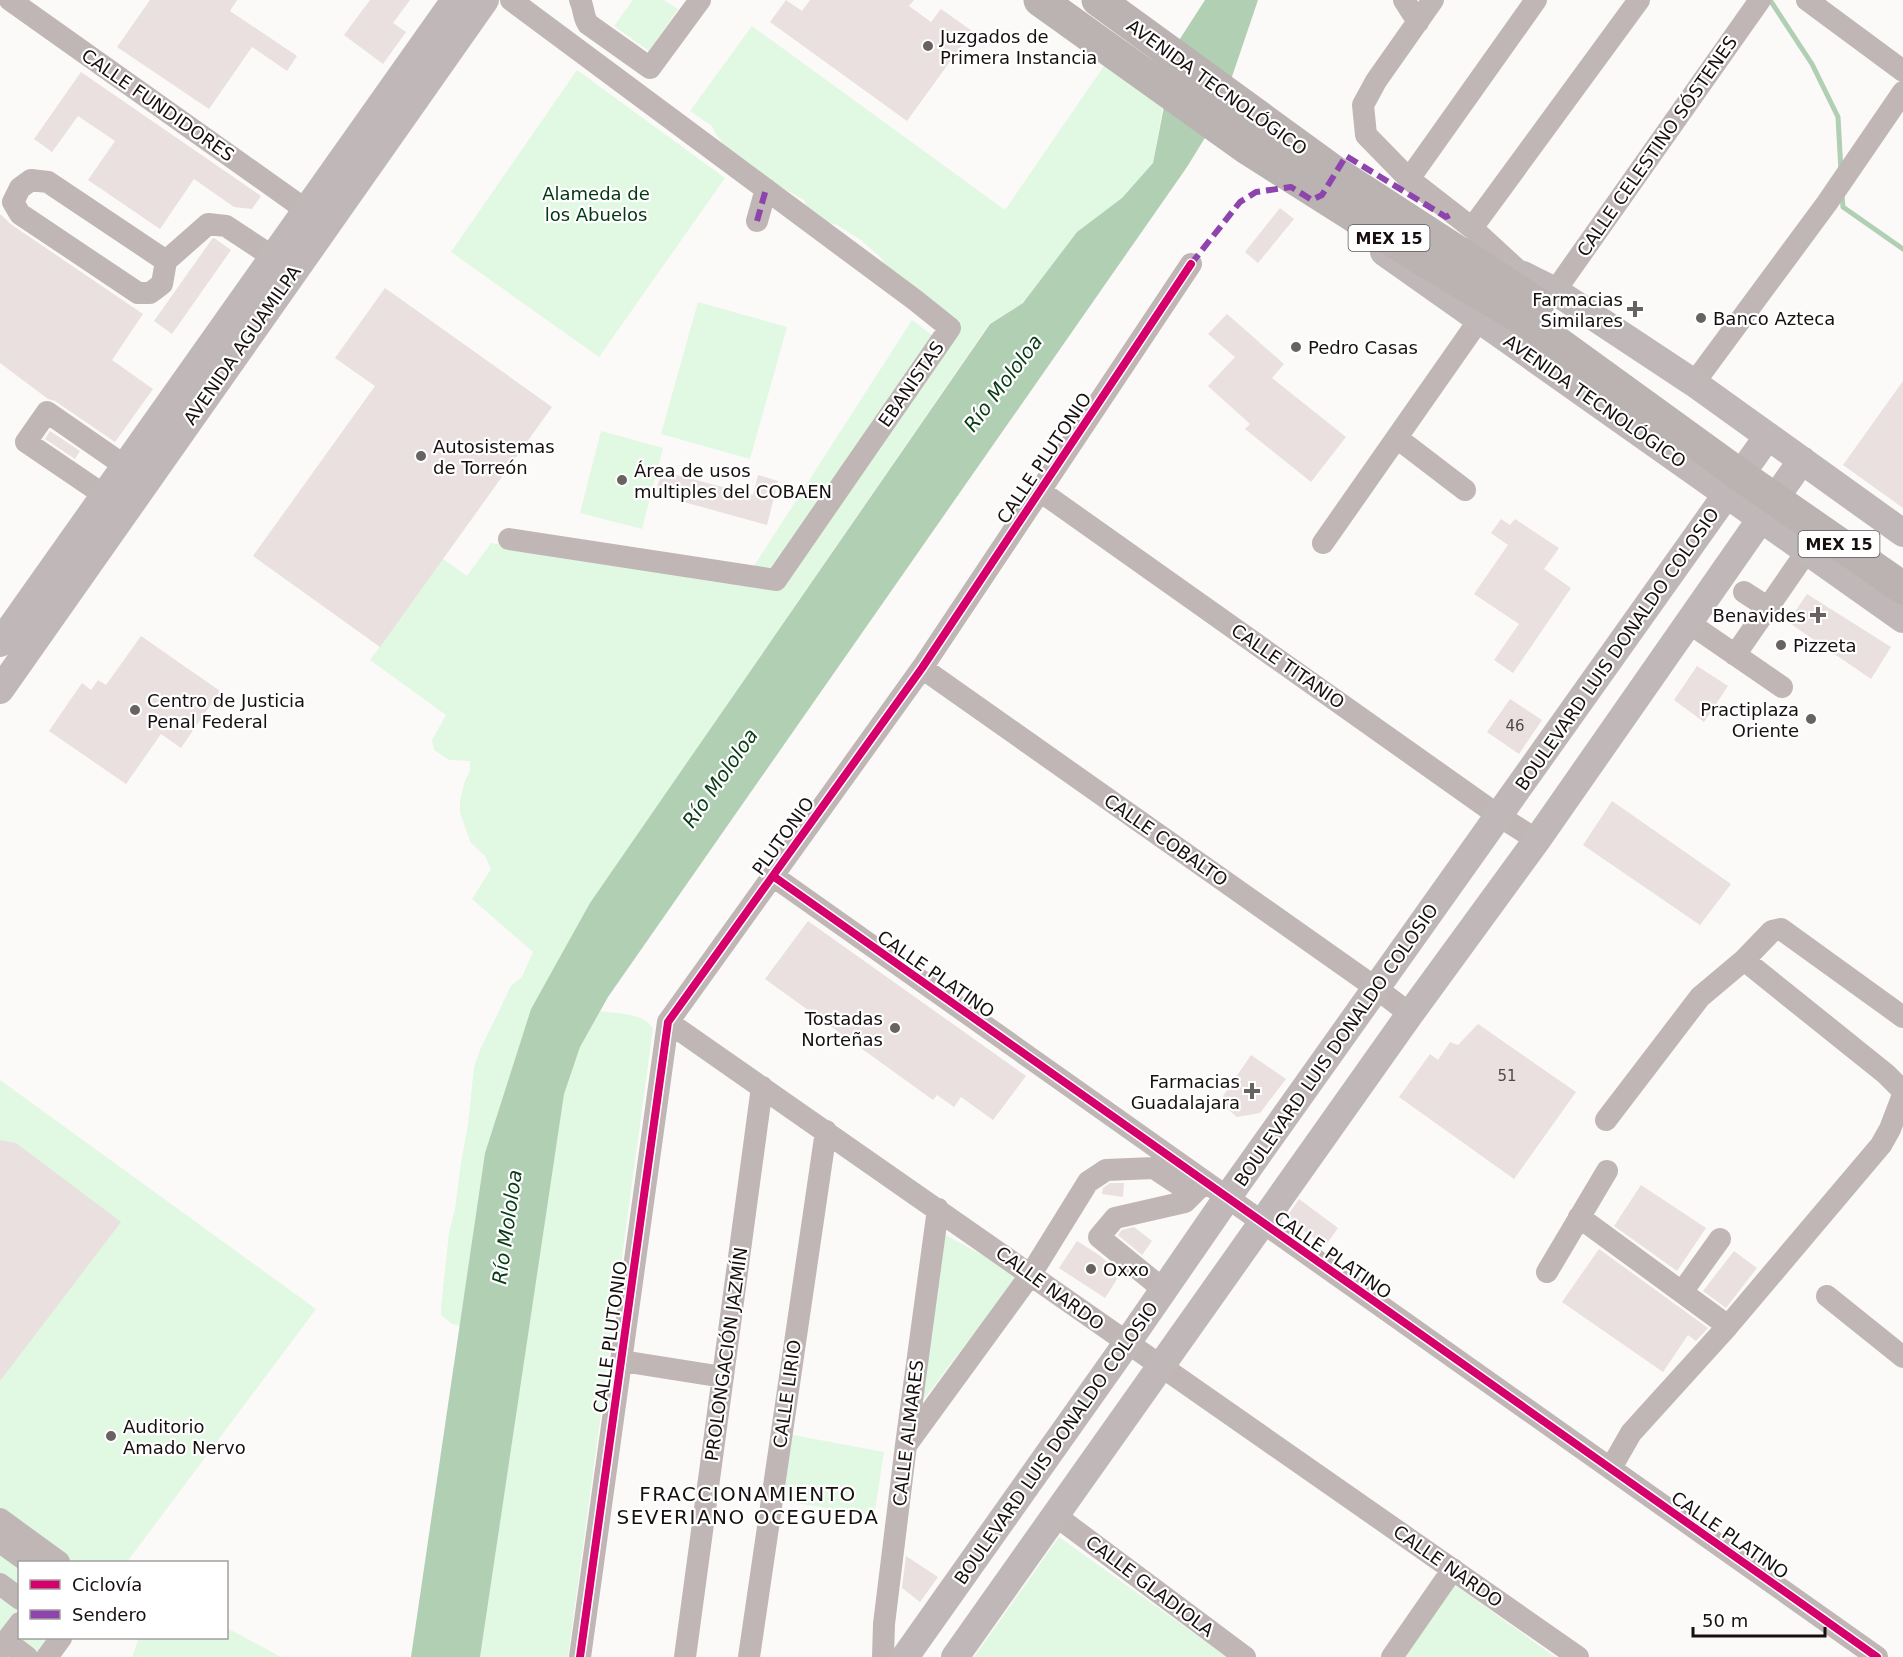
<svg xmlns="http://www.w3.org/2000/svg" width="1903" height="1657" font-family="'DejaVu Sans',sans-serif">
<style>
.green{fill:#e1f8e2}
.water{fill:#b0cfb3}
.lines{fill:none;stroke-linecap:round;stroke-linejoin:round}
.stream{stroke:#b0cfb3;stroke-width:5}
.building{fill:#e9e0df}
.minor{stroke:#bfb6b5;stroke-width:22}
.major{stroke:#c0b8b8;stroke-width:28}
.highway{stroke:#bbb2b2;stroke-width:33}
.quiet{stroke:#8e44ad;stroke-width:6;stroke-dasharray:12 6;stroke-linecap:butt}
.cycleway-casing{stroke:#fff;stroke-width:11}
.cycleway{stroke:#d6006c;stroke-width:8}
.poi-dot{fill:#686262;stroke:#fff;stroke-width:2}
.labels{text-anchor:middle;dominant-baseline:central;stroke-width:4.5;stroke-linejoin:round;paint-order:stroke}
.number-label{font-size:15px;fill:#504747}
.shield{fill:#fff;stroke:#5d5858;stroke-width:1.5}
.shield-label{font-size:16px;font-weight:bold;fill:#181010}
.poi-label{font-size:18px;fill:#181010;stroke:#fff;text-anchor:start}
.street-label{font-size:18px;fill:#181010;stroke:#fff}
.park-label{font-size:18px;fill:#013711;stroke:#fff}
.water-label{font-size:20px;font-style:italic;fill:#063b15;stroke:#fff}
.neighbourhood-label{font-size:20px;letter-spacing:1.5px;fill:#181010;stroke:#fff}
</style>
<rect width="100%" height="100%" fill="#fcf9f9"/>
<path class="green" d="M 633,0 L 664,0 L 678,9 L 649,51 L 614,26 Z
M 752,26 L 1005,210 L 1104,66 L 1163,106 L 1153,163 L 1122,198 L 1077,232 L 1023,303 L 989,324 L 706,735 L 558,961 L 531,1009 L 485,1153 L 460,1326 L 452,1324 L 441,1315 L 441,1307 L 449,1233 L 455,1209 L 461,1163 L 468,1124 L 474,1067 L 480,1050 L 511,986 L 522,977 L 533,952 L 472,899 L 491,869 L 485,856 L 471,843 L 460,813 L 460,800 L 465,781 L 470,771 L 470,761 L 449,760 L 434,750 L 432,740 L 446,715 L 370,660 L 443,559 L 467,576 L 491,543 L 767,585 L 949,329 L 888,270 L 881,258 L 861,240 L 837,225 L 826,222 L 808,209 L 804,200 L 765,178 L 730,152 L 717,136 L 712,126 L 690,111 Z
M 577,70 L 725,178 L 599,357 L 451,252 Z
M 698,302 L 787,327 L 750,459 L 661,434 Z
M 912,320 L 936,338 L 779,571 L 754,566 Z
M 601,431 L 663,448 L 642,529 L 580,513 Z
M 600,1011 C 618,1014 642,1012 653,1028 L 568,1657 L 480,1657 L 564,1093 L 580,1047 Z
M 0,1080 L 316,1309 L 127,1562 L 20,1562 L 20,1638 L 71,1638 L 56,1657 L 0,1657 Z
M 940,1232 L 1019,1275 L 917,1408 Z
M 782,1433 L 884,1452 L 874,1516 L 772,1499 Z
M 1059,1537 L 1227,1657 L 974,1657 Z
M 1455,1585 L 1555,1657 L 1403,1657 Z
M 227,1628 L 281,1657 L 132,1657 L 139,1638 L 226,1638 Z"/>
<path class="water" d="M 1205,0 L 1258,0 L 1219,115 L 1187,167 L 608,997 L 580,1047 L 564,1094 L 480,1657 L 411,1657 L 485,1153 L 531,1009 L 590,903 L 990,324 L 1023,303 L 1077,232 L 1122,198 L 1153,163 L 1176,45 Z"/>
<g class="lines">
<path class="stream" d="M 1770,0 L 1812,64 L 1838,117 L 1841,171
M 1842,195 L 1843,207 L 1903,249"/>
</g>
<path class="building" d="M 150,0 L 237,0 L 230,11 L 297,56 L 287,71 L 252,47 L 209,109 L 117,47 Z
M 370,0 L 410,0 L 393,23 L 406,32 L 383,64 L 344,35 Z
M 786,0 L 802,11 L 810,0 L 914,0 L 909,6 L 931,22 L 941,9 L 972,31 L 907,121 L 770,22 Z
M 81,72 L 261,196 L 252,209 L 234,207 L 194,179 L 160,229 L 88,180 L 115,141 L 78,116 L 52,152 L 34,139 Z
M 1280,208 L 1294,219 L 1258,263 L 1245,252 Z
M 0,214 L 12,225 L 143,314 L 112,360 L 153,389 L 115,442 L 55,401 L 48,399 L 0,363 Z
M 214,238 L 231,250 L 172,334 L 154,321 L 212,239 Z
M 385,288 L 552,407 L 380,647 L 253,556 L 375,386 L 335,358 Z
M 1227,314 L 1284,364 L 1272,378 L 1346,437 L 1311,482 L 1245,429 L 1250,424 L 1208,386 L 1235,357 L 1208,334 Z
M 1903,381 L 1903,508 L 1843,465 Z
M 50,431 L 80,451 L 75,459 L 45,439 Z
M 662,471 L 753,495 L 758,475 L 778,481 L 767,525 L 655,494 Z
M 1501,519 L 1510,525 L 1515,519 L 1559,548 L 1544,569 L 1571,588 L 1513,673 L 1494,660 L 1519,624 L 1474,594 L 1508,545 L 1491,533 Z
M 1807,594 L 1891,647 L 1871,679 L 1788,622 Z
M 141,636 L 220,691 L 181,748 L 161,734 L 126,784 L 49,731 L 82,683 L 91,690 L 98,680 L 106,685 Z
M 1697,666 L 1728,686 L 1704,722 L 1674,700 Z
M 1510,699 L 1542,720 L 1519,754 L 1487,732 Z
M 1612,801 L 1731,884 L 1700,925 L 1583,845 Z
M 808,921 L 1026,1076 L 993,1120 L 961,1097 L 954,1107 L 937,1095 L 933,1100 L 765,979 Z
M 1478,1024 L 1576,1092 L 1514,1179 L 1399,1097 L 1430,1054 L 1438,1060 L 1450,1042 L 1458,1045 Z
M 1251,1055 L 1286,1079 L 1260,1113 L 1237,1117 L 1219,1102 Z
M 0,1140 L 16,1143 L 121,1222 L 0,1381 Z
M 1110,1183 L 1124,1183 L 1123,1197 L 1102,1194 L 1103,1188 Z
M 1641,1185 L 1706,1228 L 1677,1271 L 1614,1226 Z
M 1299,1199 L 1338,1228 L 1325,1246 L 1286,1218 Z
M 1134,1227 L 1152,1241 L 1142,1255 L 1118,1235 L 1122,1230 Z
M 1077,1241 L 1099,1255 L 1121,1273 L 1105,1298 L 1059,1268 Z
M 1599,1249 L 1708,1328 L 1696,1341 L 1688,1335 L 1663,1372 L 1562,1302 Z
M 1734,1251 L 1757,1268 L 1726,1308 L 1703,1291 Z
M 906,1556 L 938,1577 L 920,1602 L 902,1588 Z"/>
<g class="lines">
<path class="minor" d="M 10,0 L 306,210
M 580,0 C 584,8 583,17 588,24 L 650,68 L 700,0
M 1404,0 L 1418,22
M 1433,0 L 1376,81 L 1363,105 L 1366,135 L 1409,179 L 1472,228 L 1523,275
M 1807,0 L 1903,71
M 1409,179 L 1536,0
M 757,221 L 766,189
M 1472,228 L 1639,0
M 166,261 L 162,284 L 150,293 L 138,293 L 20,214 L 13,202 L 20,188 L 31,180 L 48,182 L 166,261 L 208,224 L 226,226 L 273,257
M 1555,291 L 1760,0
M 1694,383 L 1827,203 L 1903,92
M 1397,438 L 1465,490
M 1040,491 L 1499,816 L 1537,840
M 104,495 L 26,442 L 47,412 L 125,466
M 509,539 L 776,580 L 950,328 L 915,300 L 511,0
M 1323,543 L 1479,320
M 1744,592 L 1767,607
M 1689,623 L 1782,687
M 1735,655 L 1807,551
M 922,668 L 1376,988 L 1410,1014
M 773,876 L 1877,1657
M 1744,960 L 1886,1074 L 1903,1091
M 668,1022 L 1578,1657
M 1606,1120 L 1700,997 L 1744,960 L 1772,931 L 1781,929 L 1903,1017
M 1579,1217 L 1728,1326
M 1547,1272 L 1607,1171
M 1164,1290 L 1099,1237 L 1115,1218 L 1185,1202 L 1201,1186
M 1682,1292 L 1720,1239
M 1827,1296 L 1903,1357
M 622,1361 L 723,1377
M 907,1444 L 1031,1274 L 1088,1182 L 1106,1170 L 1154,1168 L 1193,1194
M 1611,1468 L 1631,1433 L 1728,1326 L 1881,1145 L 1890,1129 L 1903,1095
M 1056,1516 L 1245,1657
M 0,1519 L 59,1562
M 0,1542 L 28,1562
M 0,1584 L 20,1599
M 6,1641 L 27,1657
M 0,1649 L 20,1623
M 47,1657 L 61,1638
M 580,1657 L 668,1022 L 922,668 L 1191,264
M 685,1657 L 762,1087
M 749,1657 L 826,1131
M 883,1657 L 884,1624 L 906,1445 L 938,1209
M 1392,1657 L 1453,1569"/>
<path class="major" d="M 1384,252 L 1903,619
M 1490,271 L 1523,275 L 1555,291 L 1694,383 L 1903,533
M 0,643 L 455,0
M 0,690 L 485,0
M 905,1657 L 1127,1343 L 1227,1198 L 1768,436
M 955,1657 L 1410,1014 L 1537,840 L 1802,460"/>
<path class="highway" d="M 1040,0 L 1247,148 L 1422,259 L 1533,325 L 1740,475 L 1903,588
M 1098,0 L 1336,173 L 1538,304"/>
<path class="quiet" d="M 757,221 L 766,189
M 1191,264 L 1240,202 L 1256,192 L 1291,187 L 1312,200 L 1322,195 L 1346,156 L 1446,217 L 1453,213"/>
<defs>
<path id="cycleway" d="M 773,876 L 1877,1657
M 580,1657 L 668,1022 L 922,668 L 1191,264"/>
</defs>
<use href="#cycleway" class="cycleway-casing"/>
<use href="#cycleway" class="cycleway"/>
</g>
<g class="poi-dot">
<circle cx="928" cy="46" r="6"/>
<path d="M1632 300h6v6h6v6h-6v6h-6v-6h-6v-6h6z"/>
<circle cx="1701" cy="318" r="6"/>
<circle cx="1296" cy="347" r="6"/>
<circle cx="421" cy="456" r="6"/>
<circle cx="622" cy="480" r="6"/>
<path d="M1815 606h6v6h6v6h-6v6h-6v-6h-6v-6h6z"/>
<circle cx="1781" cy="645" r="6"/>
<circle cx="135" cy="710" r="6"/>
<circle cx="1811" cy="719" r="6"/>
<circle cx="895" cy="1028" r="6"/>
<path d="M1249 1082h6v6h6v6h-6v6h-6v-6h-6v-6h6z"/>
<circle cx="1091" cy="1269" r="6"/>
<circle cx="111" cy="1436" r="6"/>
</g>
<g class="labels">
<g class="number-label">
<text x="1515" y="726">46</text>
<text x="1507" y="1076">51</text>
</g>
<g class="shield">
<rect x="1348.5" y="225" width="81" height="26" rx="4.5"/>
<rect x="1798.5" y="531" width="81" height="26" rx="4.5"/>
</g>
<g class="shield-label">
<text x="1389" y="238">MEX 15</text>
<text x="1839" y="544">MEX 15</text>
</g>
<g class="poi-label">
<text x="940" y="36">Juzgados de<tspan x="940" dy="21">Primera Instancia</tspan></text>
<text x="1623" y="299" text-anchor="end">Farmacias<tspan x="1623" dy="21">Similares</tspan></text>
<text x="1713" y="318">Banco Azteca</text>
<text x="1308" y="347">Pedro Casas</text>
<text x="433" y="446">Autosistemas<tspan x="433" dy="21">de Torreón</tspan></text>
<text x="634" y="470">Área de usos<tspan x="634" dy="21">multiples del COBAEN</tspan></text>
<text x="1806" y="615" text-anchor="end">Benavides</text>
<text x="1793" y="645">Pizzeta</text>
<text x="147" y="700">Centro de Justicia<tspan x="147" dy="21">Penal Federal</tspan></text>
<text x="1799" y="709" text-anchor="end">Practiplaza<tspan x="1799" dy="21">Oriente</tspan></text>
<text x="883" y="1018" text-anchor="end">Tostadas<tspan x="883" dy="21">Norteñas</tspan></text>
<text x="1240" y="1081" text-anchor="end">Farmacias<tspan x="1240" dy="21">Guadalajara</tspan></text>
<text x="1103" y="1269">Oxxo</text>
<text x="123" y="1426">Auditorio<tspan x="123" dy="21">Amado Nervo</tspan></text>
</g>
<g class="street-label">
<text transform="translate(1217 87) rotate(36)">AVENIDA TECNOLÓGICO</text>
<text transform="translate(158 105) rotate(35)">CALLE FUNDIDORES</text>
<text transform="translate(1657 146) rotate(-55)">CALLE CELESTINO SÓSTENES</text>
<text transform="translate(242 345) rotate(-55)">AVENIDA AGUAMILPA</text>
<text transform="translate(911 384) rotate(-55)">EBANISTAS</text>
<text transform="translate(1595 401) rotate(35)">AVENIDA TECNOLÓGICO</text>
<text transform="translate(1044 458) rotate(-56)">CALLE PLUTONIO</text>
<text transform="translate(1617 649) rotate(-55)">BOULEVARD LUIS DONALDO COLOSIO</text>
<text transform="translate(1288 666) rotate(35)">CALLE TITANIO</text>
<text transform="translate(783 836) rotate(-54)">PLUTONIO</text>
<text transform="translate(1166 840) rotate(35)">CALLE COBALTO</text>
<text transform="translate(936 974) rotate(35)">CALLE PLATINO</text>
<text transform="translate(1336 1045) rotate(-55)">BOULEVARD LUIS DONALDO COLOSIO</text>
<text transform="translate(1333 1255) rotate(35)">CALLE PLATINO</text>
<text transform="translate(1050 1288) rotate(36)">CALLE NARDO</text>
<text transform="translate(610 1337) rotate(-82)">CALLE PLUTONIO</text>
<text transform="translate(726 1354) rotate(-82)">PROLONGACIÓN JAZMÍN</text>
<text transform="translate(787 1394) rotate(-82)">CALLE LIRIO</text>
<text transform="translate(908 1433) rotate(-83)">CALLE ALMARES</text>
<text transform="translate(1056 1443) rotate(-55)">BOULEVARD LUIS DONALDO COLOSIO</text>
<text transform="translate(1730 1535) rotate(35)">CALLE PLATINO</text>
<text transform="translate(1448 1566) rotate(35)">CALLE NARDO</text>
<text transform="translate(1150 1586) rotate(37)">CALLE GLADIOLA</text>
</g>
<g class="park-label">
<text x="596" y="193">Alameda de<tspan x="596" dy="21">los Abuelos</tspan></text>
</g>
<g class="water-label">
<text transform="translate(1003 383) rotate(-53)">Río Mololoa</text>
<text transform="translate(720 778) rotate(-55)">Río Mololoa</text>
<text transform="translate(507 1227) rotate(-82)">Río Mololoa</text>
</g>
<g class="neighbourhood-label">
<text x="748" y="1494">FRACCIONAMIENTO<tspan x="748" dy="23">SEVERIANO OCEGUEDA</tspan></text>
</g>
</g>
<rect x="18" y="1561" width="210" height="78" fill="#ffffff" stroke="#a39f9f" stroke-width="1.5"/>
<rect x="30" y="1580" width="30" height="9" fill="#d6006c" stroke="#a39f9f" stroke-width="1.5"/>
<text x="72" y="1591" font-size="18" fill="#181010">Ciclovía</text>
<rect x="30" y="1610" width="30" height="9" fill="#8e44ad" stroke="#a39f9f" stroke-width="1.5"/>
<text x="72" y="1621" font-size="18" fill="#181010">Sendero</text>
<path d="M1693 1627v9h132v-9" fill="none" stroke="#181010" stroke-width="3"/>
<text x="1702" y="1627" font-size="18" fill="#181010" stroke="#ffffff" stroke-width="4.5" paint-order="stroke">50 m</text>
</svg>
